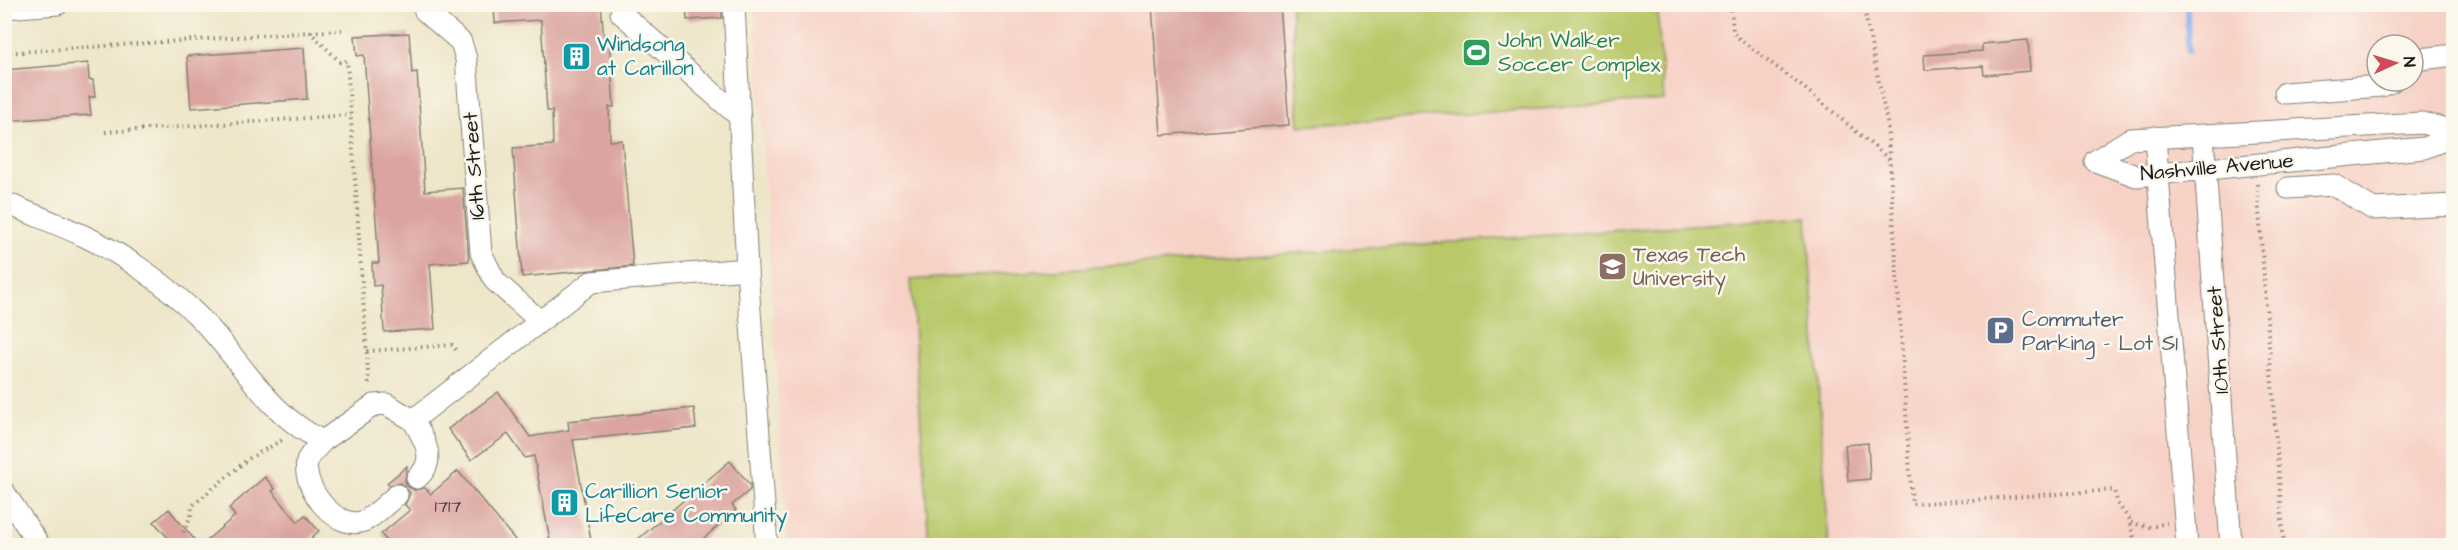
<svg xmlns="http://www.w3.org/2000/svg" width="2458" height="550" font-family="'Architects Daughter',sans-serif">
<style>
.built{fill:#f7d1c6;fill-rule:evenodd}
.green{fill:#b9c96b;stroke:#6a7244;stroke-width:1.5}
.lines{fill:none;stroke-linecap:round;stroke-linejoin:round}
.stream{stroke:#82b1ec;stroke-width:6}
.building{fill:#dba4a0}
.minor-casing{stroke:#858172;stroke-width:23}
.path{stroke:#858172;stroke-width:4;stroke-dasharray:1.5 4.5;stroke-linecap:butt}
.minor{stroke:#fff;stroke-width:21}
.labels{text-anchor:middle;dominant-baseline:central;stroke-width:5;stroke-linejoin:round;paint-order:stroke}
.number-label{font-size:18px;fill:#4c3e3d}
.leisure-label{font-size:21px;fill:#27864d;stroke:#fbf7ec;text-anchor:start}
.culture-label{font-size:21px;fill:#0d838f;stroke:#fbf7ec;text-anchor:start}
.street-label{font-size:21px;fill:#1c1c1c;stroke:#fbf7ec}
.education-label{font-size:21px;fill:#785e54;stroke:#fbf7ec;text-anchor:start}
.service-label{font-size:21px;fill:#4e5e75;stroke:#fbf7ec;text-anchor:start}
</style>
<rect width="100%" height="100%" fill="#fbf7ec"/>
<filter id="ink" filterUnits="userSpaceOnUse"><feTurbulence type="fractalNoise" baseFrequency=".0167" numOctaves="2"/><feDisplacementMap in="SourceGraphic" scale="12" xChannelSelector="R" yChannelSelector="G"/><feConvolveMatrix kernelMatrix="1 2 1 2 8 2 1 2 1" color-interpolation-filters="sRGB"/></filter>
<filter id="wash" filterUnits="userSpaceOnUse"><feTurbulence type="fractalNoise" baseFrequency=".008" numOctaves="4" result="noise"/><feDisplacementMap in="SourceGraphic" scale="24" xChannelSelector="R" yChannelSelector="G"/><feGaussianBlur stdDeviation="1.35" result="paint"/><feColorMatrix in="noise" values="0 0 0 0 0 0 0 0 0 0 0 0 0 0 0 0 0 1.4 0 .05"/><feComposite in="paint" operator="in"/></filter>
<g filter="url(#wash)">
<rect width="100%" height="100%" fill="#eee6c9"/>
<path class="built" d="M 754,5 L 2453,5 L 2453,545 L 787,545 ZM 2377,45 L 2413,45 L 2413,81 L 2377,81 Z"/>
<path class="green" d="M 1291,5 L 1657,5 L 1664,100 L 1299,126 Z
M 1807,217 L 1829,545 L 929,545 L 911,280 Z"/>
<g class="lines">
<path class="stream" d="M 2187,4 L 2188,51"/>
</g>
<g id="blocks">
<path class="building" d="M 494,4 L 601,4 L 604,40 L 609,39 L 614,107 L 609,107 L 610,141 L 622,140 L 633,266 L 522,277 L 513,148 L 553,145 L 552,111 L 547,111 L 541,20 L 495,23 Z
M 686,4 L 721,4 L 722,18 L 687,20 Z
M 1152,4 L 1280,4 L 1289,125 L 1161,135 Z
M 409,33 L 412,73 L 417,72 L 425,191 L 463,188 L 469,261 L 430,264 L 435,329 L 384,332 L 381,285 L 373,286 L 372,263 L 379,263 L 364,55 L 357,56 L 355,36 Z
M 2028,40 L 2030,71 L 1984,75 L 1983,66 L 1925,70 L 1924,55 L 1982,51 L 1982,44 Z
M 304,48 L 307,99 L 191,108 L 187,56 Z
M 88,63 L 89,80 L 93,80 L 95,97 L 89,97 L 91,115 L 4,121 L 4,70 Z
M 498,392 L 530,437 L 569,430 L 568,421 L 694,408 L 696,428 L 573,440 L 592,546 L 551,546 L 534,456 L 525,458 L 508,434 L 471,460 L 448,429 Z
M 1868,443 L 1870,479 L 1848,481 L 1845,445 Z
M 730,461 L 750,485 L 750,490 L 732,505 L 736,510 L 695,546 L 630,546 Z
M 407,466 L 405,481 L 408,487 L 415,490 L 425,488 L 431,494 L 458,471 L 520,546 L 391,546 L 381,534 L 410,510 L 405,505 L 410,493 L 402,483 L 389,485 L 387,483 Z
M 265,477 L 275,489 L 272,491 L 298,522 L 305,515 L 319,531 L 311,538 L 318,546 L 200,546 L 235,516 L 229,508 Z
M 169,509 L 177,519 L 200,546 L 180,546 L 174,539 L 171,541 L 154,522 Z"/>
</g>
</g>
<g filter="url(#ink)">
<use href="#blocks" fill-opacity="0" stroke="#858172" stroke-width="1.5"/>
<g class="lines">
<defs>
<path id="minor" d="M 423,4 L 425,11 L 461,42 L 466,59 L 481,253 L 495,281 L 540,321
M 734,4 L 747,269 L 767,546
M 4,8 L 58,4
M 621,13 L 740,117
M 2413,60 L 2454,55
M 2285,93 L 2382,86 L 2392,81
M 2203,135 L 2231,546
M 2155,137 L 2187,546
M 2095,161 L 2130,139 L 2422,123 L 2454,131
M 2095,161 L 2136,176 L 2424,148 L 2454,136
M 2288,188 L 2334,185 L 2373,209 L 2454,205
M 4,202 C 31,214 58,224 84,236 C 125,255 167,285 199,317 C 241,359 268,416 323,441 L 374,405 L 386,404 L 413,420 L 591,282 L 747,269
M 413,420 C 424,439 438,461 417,478
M 323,441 C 318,447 308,455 307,462 C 302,487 336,532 364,521 C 375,516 387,503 397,495
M 4,492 L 40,546"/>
</defs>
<use href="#minor" class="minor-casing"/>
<path class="path" d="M 1731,4 L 1733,32 L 1737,37 L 1808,91 L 1889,159
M 1863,4 L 1887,122 L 1912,504 L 2114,490 L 2118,504 L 2129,519 L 2136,546
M 311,32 L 342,30
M 4,53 L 310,32 L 340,62 L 347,61 L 369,386
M 105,132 L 351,115
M 2257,184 L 2284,546
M 367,351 L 452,345 L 458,352
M 2131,523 L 2150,527 L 2167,523
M 183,532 L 191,516 L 192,506 L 248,459 L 284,439
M 144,546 L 147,546
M 160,546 L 175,540"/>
<use href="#minor" class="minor"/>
</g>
</g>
<defs>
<symbol id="stadium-square" viewBox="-11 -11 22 22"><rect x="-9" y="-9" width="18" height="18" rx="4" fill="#2e9e5b" stroke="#fbf7ec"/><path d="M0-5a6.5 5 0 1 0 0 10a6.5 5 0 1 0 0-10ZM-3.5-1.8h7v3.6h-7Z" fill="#fff"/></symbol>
<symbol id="building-square" viewBox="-11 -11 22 22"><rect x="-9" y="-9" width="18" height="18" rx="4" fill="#0f9aa8" stroke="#fbf7ec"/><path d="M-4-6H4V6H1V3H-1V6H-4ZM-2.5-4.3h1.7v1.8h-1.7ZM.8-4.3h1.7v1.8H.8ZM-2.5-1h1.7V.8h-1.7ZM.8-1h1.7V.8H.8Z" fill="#fff"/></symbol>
<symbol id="university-square" viewBox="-11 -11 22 22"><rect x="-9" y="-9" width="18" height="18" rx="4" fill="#8d6e63" stroke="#fbf7ec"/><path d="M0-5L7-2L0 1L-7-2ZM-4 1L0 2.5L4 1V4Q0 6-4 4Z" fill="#fff"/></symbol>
<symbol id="parking-square" viewBox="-11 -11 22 22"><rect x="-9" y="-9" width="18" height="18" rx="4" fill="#5c6f8a" stroke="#fbf7ec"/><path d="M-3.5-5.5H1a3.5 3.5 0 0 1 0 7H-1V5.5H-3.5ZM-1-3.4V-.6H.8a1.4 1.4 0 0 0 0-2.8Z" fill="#fff"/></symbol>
</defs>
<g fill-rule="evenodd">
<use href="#stadium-square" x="1460" y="36" width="33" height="33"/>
<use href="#building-square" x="560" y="40" width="33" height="33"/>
<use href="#university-square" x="1596" y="250" width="33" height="33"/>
<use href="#parking-square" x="1984" y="314" width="33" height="33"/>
<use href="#building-square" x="548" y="486" width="33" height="33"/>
</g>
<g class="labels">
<g class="number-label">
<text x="448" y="506">1717</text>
</g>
<g class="leisure-label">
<text x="1498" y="40">John Walker<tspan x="1498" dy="24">Soccer Complex</tspan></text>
</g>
<g class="culture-label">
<text x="597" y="44">Windsong<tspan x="597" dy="24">at Carillon</tspan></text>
<text x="585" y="491">Carillion Senior<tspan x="585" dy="24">LifeCare Community</tspan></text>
</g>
<g class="street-label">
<text transform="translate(474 166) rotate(-94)">16th Street</text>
<text transform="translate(2217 167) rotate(-5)">Nashville Avenue</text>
<text transform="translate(2218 340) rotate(-94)">10th Street</text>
</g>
<g class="education-label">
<text x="1633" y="254">Texas Tech<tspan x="1633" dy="24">University</tspan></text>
</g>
<g class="service-label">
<text x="2022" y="319">Commuter<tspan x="2022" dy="24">Parking - Lot S1</tspan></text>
</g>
</g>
<rect width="2458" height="550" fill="none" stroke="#fbf7ec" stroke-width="24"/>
<g transform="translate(2395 63) rotate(86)"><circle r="28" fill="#fbf7ec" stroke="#a29f99" stroke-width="1.5"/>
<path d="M0-4.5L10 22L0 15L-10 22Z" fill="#d1495b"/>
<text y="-9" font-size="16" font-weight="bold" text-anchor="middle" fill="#1c1c1c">N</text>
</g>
</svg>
